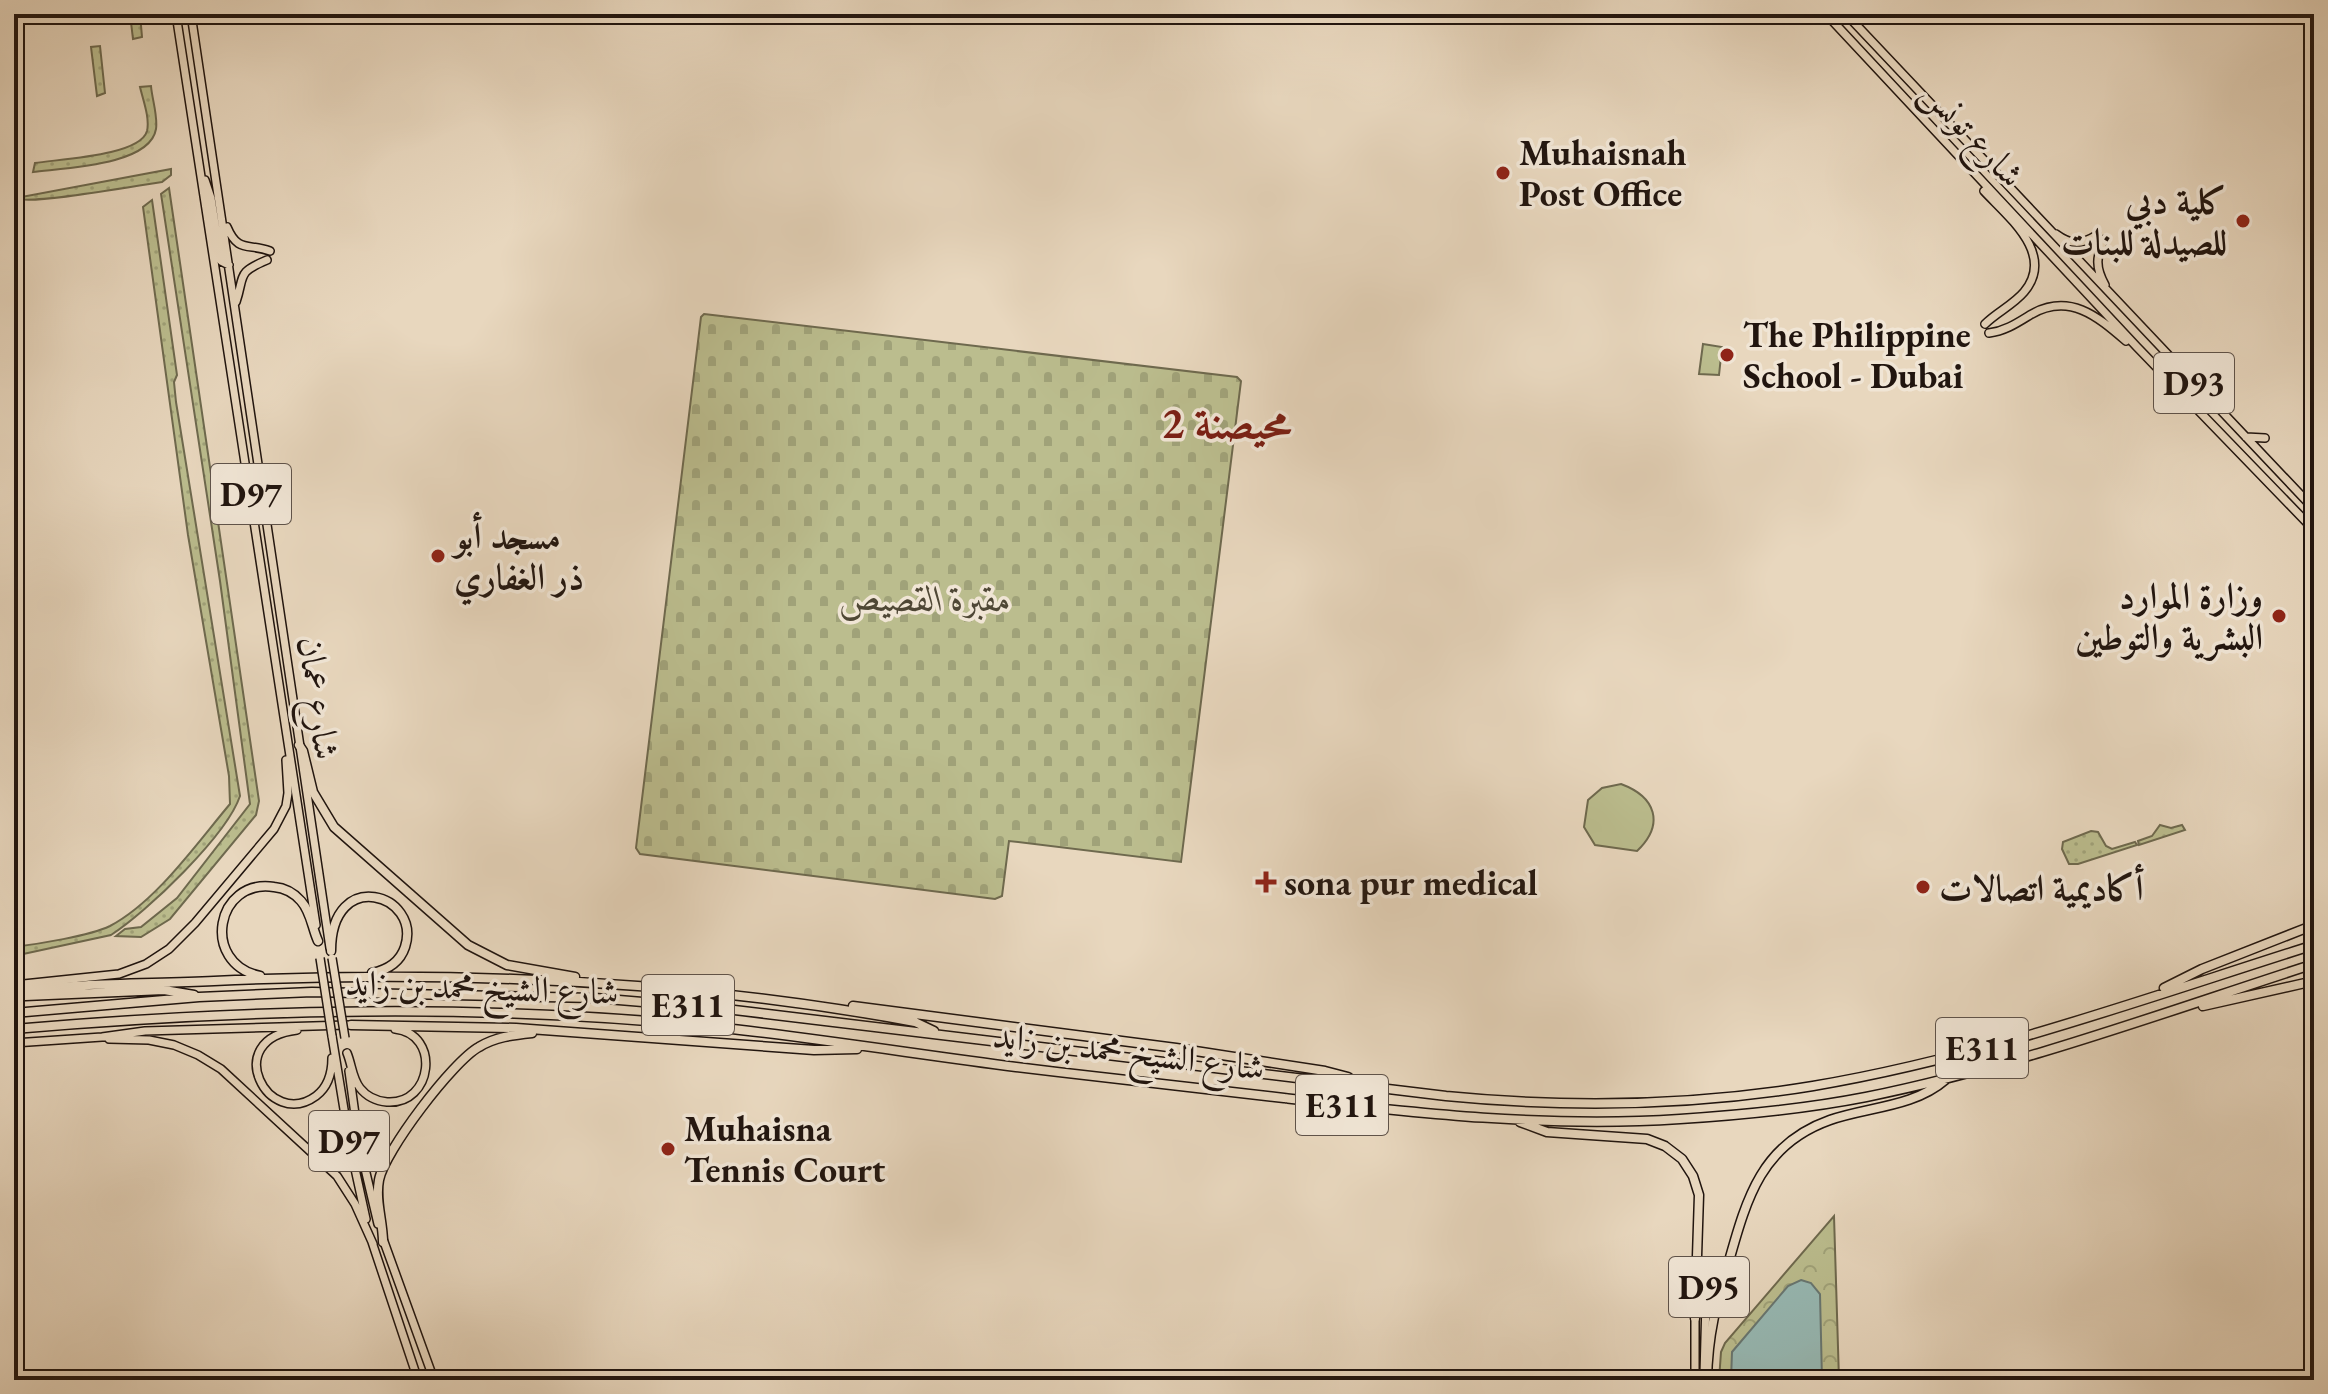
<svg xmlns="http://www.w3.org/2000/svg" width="2328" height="1394" font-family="'EB Garamond',Amiri,serif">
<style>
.grass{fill:url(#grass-dots);stroke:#6e694e;stroke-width:2}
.cemetery{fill:url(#cemetery-stones);stroke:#6e694e;stroke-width:2}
.park{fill:url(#park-crowns);stroke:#6e694e;stroke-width:2}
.pitch{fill:#bbbd8e;stroke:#6e694e;stroke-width:2}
.water{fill:#97b9b4;stroke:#687772;stroke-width:2}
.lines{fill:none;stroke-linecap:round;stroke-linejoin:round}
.major-casing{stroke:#21150f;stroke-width:10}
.highway-casing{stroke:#21150f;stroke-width:11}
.major{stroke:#e8d7be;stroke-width:7}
.highway{stroke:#e8d7be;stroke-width:8}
.major-bridge-casing{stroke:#21150f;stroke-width:10;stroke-linecap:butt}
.major-bridge{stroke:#e8d7be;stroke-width:7}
.poi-dot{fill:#8f2418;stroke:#f0e5d5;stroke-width:3}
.labels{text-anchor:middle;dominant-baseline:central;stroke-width:7;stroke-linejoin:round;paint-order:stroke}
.shield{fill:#f0e5d5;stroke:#5f534a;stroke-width:2}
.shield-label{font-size:34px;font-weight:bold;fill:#21150f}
.street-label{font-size:36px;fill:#21150f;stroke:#f0e5d5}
.poi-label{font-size:36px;font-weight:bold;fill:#21150f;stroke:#f0e5d5;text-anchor:start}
.park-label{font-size:36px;font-style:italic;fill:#4f4735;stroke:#f0e5d5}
.district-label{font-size:44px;font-weight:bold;fill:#7a1f14;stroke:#f0e5d5}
</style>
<defs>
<pattern id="grass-dots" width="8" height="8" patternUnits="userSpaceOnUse" patternTransform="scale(2)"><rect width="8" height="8" fill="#bbbd8e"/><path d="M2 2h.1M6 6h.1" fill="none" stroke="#a0a279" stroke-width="1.8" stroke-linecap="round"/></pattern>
<pattern id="cemetery-stones" width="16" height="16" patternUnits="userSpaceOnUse" patternTransform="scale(2)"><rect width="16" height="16" fill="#bbbd8e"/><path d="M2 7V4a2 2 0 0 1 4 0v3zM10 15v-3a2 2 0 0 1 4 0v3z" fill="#a0a279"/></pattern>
<pattern id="park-crowns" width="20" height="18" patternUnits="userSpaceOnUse" patternTransform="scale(2)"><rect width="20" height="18" fill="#bbbd8e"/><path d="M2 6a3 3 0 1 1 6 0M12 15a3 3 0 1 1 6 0" fill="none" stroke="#a0a279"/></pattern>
</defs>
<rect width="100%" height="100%" fill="#e8d7be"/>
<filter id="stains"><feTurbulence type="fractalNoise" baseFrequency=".0025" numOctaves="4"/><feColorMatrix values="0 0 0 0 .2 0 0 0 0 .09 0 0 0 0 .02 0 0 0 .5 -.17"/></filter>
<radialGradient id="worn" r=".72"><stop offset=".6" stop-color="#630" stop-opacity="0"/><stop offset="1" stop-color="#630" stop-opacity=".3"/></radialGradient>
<path class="grass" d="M 130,14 L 140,14 L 142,37 L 133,39 Z
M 100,46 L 105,93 L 97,96 L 91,47 Z
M 151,86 C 152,99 158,116 156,129 C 150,166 62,168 33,172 L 35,163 C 59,159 140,156 147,131 C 150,118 143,100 140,87 Z
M 171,169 L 171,175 L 162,182 C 140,185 27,206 16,198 Z
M 169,188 L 259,801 L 256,815 L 170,919 L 141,937 L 116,936 L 125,929 L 141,927 L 177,898 L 250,804 L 220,581 L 161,194 Z
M 152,200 L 177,375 L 174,382 L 176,402 L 240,796 C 227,835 147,912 111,935 L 14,956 L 14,947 C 38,944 89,936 110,926 C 156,902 197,843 230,804 L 229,776 L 188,535 L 143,207 Z
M 2160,825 L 2171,828 L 2182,825 L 2185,830 L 2139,845 L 2138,841 L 2152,836 Z
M 2091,831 L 2098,832 L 2106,846 L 2112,849 L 2135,842 L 2137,845 L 2078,864 L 2069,864 L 2062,849 L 2063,842 Z"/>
<path class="cemetery" d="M 704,314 L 1237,377 L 1241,381 L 1181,862 L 1009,841 L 1002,896 L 995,899 L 640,854 L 636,848 L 701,317 Z"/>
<path class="park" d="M 1834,1216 L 1839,1380 L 1719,1380 L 1721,1352 L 1725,1343 Z"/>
<path class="pitch" d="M 1703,344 L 1722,347 L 1719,375 L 1699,374 Z
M 1621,784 C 1656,797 1665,824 1637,851 L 1595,845 L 1584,827 L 1588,800 L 1602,788 Z"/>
<path class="water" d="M 1801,1280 L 1811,1283 L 1820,1294 L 1822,1380 L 1731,1380 L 1732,1352 L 1788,1286 Z"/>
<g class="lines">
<defs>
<path id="major" d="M 176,14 L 316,925
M 191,14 L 330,948
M 1826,14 L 2137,347 L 2314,530
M 1846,14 L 2314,509
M 205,180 L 211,198 L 221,261 L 229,265
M 1984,191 C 2008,217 2056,254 2024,292 C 2013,305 1997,312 1985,324
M 227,227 C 238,253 248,243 270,251
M 2056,234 C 2071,245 2081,245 2097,235
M 2105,285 C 2095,267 2096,256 2105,239
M 236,302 C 245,275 236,273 267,260
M 1989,333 C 2005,331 2017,323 2030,315 C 2069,292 2097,316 2126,341
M 2246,437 L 2265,438
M 14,985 L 119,974 L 146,964 L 169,949 L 195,923 L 274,829 L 286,806 L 288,793 L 286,760
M 297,1030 C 220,1039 268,1131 316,1096 C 328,1087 332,1072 332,1058
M 332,1036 L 350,1146 L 366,1219
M 109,1039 L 149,1040 L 174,1045 L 198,1055 L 221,1069 L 337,1176 L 355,1204 L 373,1244
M 14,1043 L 102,1037 L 145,1031 L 347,1025
M 347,1053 C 352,1065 352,1078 360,1088 C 367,1097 377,1101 387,1102 C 433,1105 441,1034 395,1029
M 349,1071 L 359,1143 L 378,1224
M 383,1239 L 434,1380
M 372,1242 L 418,1380
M 1700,1274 L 1701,1266 L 1705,1262 L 1711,1262 L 1715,1266 L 1716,1272 L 1706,1302 L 1704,1374
M 1695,1380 L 1695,1315"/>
<path id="highway" d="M 299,745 L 303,751 L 313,792 L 334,827 L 468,945 L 507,965 L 575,977
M 331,951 C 331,866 422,894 405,947 C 400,962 387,970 372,973
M 260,976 C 200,963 216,878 274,887 C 285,888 294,893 301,901 C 311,912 312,928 318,941
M 2164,988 L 2202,969 L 2314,925
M 14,991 C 80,983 147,984 214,981 C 449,970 684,979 915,1022 L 934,1031
M 25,996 L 164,990 L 194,995
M 853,1006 L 1176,1048 L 1325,1071 L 1348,1077 L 1359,1086
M 2203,1006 L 2314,981
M 14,1013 L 199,997 L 312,992 L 595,998 L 726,1009 L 1446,1096 C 1568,1108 1692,1106 1813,1086 C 1985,1057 2149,997 2314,945
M 351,1025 L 516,1028 L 814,1050 L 857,1049
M 14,1029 C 247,1009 481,1003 715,1027 C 815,1038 916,1054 1016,1067 C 1105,1078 1194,1087 1284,1098 C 1416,1113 1546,1128 1680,1119 C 1742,1115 1805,1109 1866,1097 C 2019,1066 2165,1012 2314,964
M 1520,1122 L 1547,1132 L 1647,1139 L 1665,1146 L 1682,1159 L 1693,1176 L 1699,1195 L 1695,1318
M 383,1242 C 383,1221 375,1201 379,1180 C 384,1152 453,1061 479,1047 C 495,1037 513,1035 532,1033
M 1707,1380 C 1708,1333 1716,1305 1729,1261 C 1747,1197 1762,1144 1830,1120 C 1867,1107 1914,1107 1945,1080"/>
</defs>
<use href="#major" class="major-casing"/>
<use href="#highway" class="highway-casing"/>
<use href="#major" class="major"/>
<use href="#highway" class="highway"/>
<defs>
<path id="major-bridge" d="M 320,958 L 332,1036
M 332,958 L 345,1038"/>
</defs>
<use href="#major-bridge" class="major-bridge-casing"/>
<use href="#major-bridge" class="major-bridge"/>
</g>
<g class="poi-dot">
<circle cx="1503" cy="173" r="8"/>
<circle cx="2243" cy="221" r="8"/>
<circle cx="1727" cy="355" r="8"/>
<circle cx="438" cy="556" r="8"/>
<circle cx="2279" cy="616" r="8"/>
<path d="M1262 870h8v8h8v8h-8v8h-8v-8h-8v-8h8z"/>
<circle cx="1923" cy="887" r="8"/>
<circle cx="668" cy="1149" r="8"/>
</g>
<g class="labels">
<g class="shield">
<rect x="2154" y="353" width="80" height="60" rx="6"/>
<rect x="211" y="464" width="80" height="60" rx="6"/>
<rect x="642" y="975" width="92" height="60" rx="6"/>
<rect x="1936" y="1018" width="92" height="60" rx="6"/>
<rect x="1296" y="1075" width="92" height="60" rx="6"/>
<rect x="309" y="1111" width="80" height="60" rx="6"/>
<rect x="1669" y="1257" width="80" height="60" rx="6"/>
</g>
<g class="shield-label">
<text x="2194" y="383">D93</text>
<text x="251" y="494">D97</text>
<text x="688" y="1005">E311</text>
<text x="1982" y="1048">E311</text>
<text x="1342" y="1105">E311</text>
<text x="349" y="1141">D97</text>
<text x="1709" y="1287">D95</text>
</g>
<g class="street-label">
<text transform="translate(1973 133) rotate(47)">شارع تونس</text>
<text transform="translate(319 698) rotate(82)">شارع عمان</text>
<text transform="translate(482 987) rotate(2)">شارع الشيخ محمد بن زايد</text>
<text transform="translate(1129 1051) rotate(7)">شارع الشيخ محمد بن زايد</text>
</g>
<g class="poi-label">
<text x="1519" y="152">Muhaisnah<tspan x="1519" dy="41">Post Office</tspan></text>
<text x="2227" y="200" text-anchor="end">كلية دبي<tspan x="2227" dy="41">للصيدلة للبنات</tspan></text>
<text x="1743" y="334">The Philippine<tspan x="1743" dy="41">School - Dubai</tspan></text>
<text x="454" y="535">مسجد أبو<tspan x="454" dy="41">ذر الغفاري</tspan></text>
<text x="2263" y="595" text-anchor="end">وزارة الموارد<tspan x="2263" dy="41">البشرية والتوطين</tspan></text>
<text x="1284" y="882">sona pur medical</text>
<text x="1939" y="887">أكاديمية اتصالات</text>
<text x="684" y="1128">Muhaisna<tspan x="684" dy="41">Tennis Court</tspan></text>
</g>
<g class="park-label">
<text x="925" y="598">مقبرة القصيص</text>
</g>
<g class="district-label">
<text x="1226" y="422">محيصنة 2</text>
</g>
</g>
<rect width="2328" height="1394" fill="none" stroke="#e8d7be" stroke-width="48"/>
<rect x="16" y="16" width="2296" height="1362" fill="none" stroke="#21150f" stroke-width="4"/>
<rect x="24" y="24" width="2280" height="1346" fill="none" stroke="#21150f" stroke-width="2"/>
<rect width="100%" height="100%" filter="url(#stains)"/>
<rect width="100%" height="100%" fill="url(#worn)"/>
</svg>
